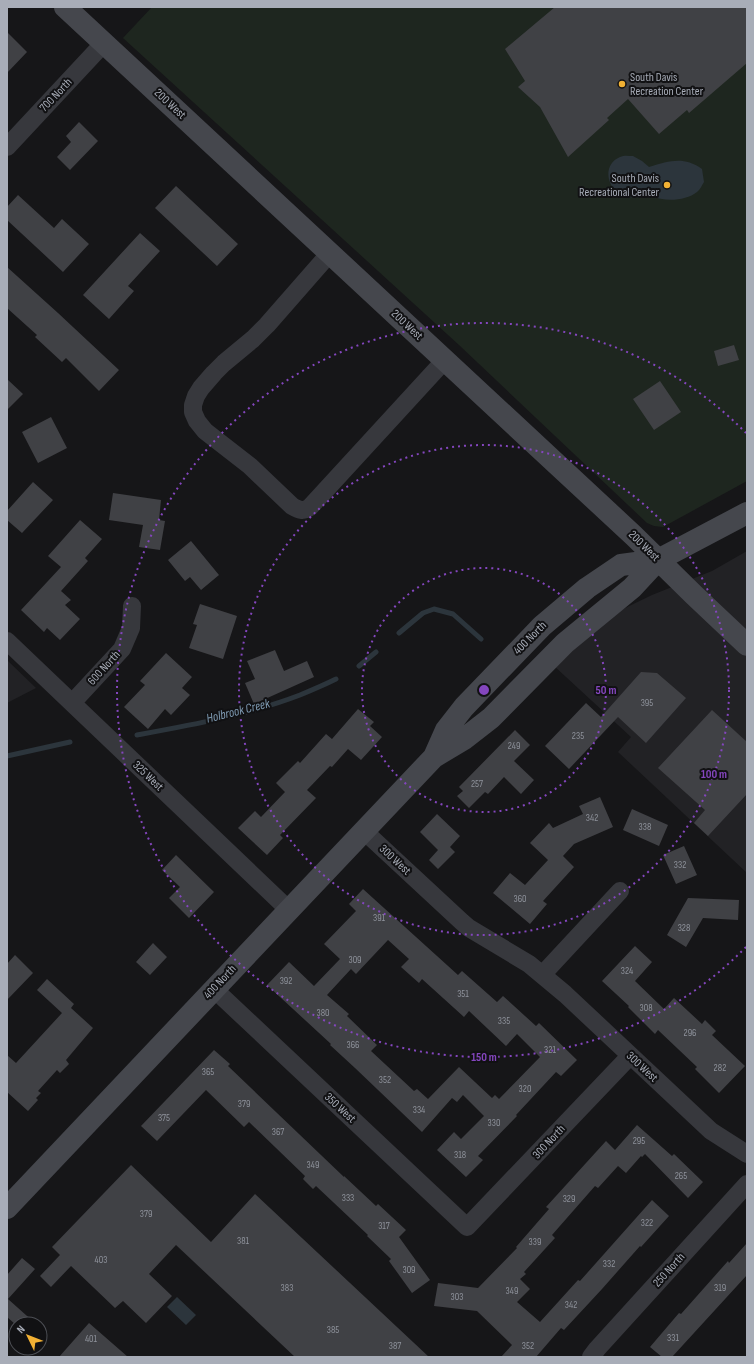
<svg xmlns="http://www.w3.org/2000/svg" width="754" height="1364" font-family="'Sofia Sans Condensed',sans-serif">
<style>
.built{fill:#222225}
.green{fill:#1e261f}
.water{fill:#2c353c}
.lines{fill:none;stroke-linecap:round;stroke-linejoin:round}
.stream{stroke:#2c353c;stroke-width:5}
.building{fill:#404145;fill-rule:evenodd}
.minor{stroke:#37383d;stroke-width:18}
.secondary{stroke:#45474d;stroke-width:22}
.ring{fill:none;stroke:#8446be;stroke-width:2;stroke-dasharray:2 4}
.poi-dot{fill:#f2b134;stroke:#111113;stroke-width:1.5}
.labels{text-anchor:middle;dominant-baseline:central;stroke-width:4;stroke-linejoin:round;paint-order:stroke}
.number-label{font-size:10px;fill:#8e929b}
.poi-label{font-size:12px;fill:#a8adb8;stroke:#111113;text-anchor:start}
.street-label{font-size:12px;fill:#a8adb8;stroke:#111113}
.water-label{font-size:13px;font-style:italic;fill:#7f9bb3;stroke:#111113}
.centre{fill:#8446be;stroke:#111113;stroke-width:2}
.ring-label{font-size:12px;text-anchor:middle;font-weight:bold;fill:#8446be;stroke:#111113;stroke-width:4;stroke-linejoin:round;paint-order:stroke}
</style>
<rect width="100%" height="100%" fill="#161618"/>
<path class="built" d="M 747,551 L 747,873 L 618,752 L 631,737 L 553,665 L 621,610 L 652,595 L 712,571 Z
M 7,660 L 36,688 L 7,703 Z"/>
<path class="green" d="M 152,7 L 747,7 L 747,481 L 663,527 L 654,526 L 647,523 L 459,345 L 123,38 Z"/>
<path class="water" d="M 633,156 L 642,161 L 649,167 C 670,161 683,156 702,169 L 704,182 C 702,185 700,190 697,192 C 686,201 664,202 652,196 C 649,195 647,193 644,191 C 641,193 636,196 633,197 C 610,200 598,166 620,157 C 624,155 629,156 633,156 Z
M 177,1297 L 196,1315 L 186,1325 L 167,1307 Z"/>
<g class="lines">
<path class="stream" d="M 399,633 L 423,613 L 434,609 L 453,614 L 481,639
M 359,666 L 376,652
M 137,735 C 192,725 248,715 300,695 C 312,690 324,685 336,679
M 7,756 L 70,742"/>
</g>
<path class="building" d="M 555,7 L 747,7 L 747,63 L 689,113 L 687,110 L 659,134 L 628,99 L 607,118 L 609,120 L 568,157 L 540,107 L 518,87 L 525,81 L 505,49 Z
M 7,32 L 27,52 L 7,73 Z
M 79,122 L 98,141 L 70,170 L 57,157 L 71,142 L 66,136 Z
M 176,186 L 238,244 L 217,266 L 155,208 Z
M 18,195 L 54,228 L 62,219 L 89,244 L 63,272 L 7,220 L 7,207 Z
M 140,233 L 160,251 L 128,286 L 134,291 L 109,319 L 83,295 Z
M 7,267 L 58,313 L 119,370 L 99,391 L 66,358 L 62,362 L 35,337 L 37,335 L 7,308 Z
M 734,345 L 739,360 L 718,366 L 714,351 Z
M 7,379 L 23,394 L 7,410 Z
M 660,381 L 681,412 L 654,430 L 633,399 Z
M 51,417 L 67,448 L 38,463 L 22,432 Z
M 33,482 L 53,500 L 22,533 L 7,520 L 7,511 Z
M 113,493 L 161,500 L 159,520 L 165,521 L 160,550 L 139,547 L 143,525 L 109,520 Z
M 80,520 L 102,539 L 85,558 L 88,561 L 61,591 L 71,600 L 65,605 L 80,619 L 60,640 L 47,628 L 44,632 L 21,610 L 61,567 L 48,556 Z
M 191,541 L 219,575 L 201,590 L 190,577 L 185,581 L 168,560 Z
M 200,604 L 237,616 L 223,659 L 189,648 L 197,625 L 193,624 Z
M 275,650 L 284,671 L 307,661 L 314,677 L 254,704 L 245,683 L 255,679 L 247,661 Z
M 166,653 L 192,677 L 182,688 L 190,695 L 171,715 L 165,709 L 148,729 L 124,707 L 145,685 L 140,681 Z
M 641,672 L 657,673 L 686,698 L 646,743 L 618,717 L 569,769 L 545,746 L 586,703 L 601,717 Z
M 358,709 L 374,722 L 370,726 L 382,737 L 361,760 L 348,749 L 332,767 L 330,766 L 307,790 L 316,798 L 280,835 L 283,838 L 267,855 L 238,828 L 255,811 L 261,817 L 285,792 L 276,783 L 298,761 L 300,763 L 326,734 L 332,739 Z
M 712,710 L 747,742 L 747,794 L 708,836 L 694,823 L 705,810 L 658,768 Z
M 515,730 L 530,745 L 514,761 L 534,780 L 521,794 L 504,777 L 488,794 L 485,792 L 469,808 L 457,796 L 463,791 L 459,787 Z
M 600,797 L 613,827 L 574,844 L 563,856 L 574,867 L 543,901 L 547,904 L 530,924 L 493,893 L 510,873 L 525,885 L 548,860 L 530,843 L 549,823 L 553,828 L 583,814 L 579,806 Z
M 632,809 L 668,825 L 659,846 L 623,830 Z
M 437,814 L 460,836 L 450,847 L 455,852 L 438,869 L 429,860 L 438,850 L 420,832 Z
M 684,846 L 697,875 L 676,884 L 663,855 Z
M 176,855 L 214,892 L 189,918 L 169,898 L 180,887 L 162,870 Z
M 363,889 L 458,975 L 462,971 L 497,1002 L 503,996 L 536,1026 L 539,1023 L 577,1060 L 561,1076 L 556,1072 L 516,1115 L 517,1116 L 478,1156 L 483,1160 L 466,1177 L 437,1150 L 454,1132 L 461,1139 L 484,1116 L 463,1095 L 457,1102 L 452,1098 L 422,1132 L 355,1068 L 330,1045 L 331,1044 L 267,985 L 289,962 L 314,986 L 340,959 L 324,944 L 356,911 L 349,904 ZM 388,940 L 409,959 L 401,967 L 419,983 L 422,979 L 464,1017 L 469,1011 L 506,1046 L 517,1034 L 540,1057 L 499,1099 L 495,1095 L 492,1098 L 459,1067 L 428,1099 L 417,1089 L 414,1091 L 371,1051 L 377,1045 L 347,1016 L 349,1014 L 327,995 L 351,969 L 356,974 Z
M 688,898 L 739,900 L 738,920 L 703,918 L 686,947 L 667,935 Z
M 153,943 L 167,957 L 150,975 L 136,962 Z
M 635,946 L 652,962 L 635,981 L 664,1009 L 674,998 L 702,1024 L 705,1020 L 716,1031 L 712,1035 L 745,1066 L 719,1093 L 695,1069 L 697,1067 L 658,1030 L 655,1034 L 628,1007 L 629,1006 L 602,981 Z
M 15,955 L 33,973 L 7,1000 L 7,964 Z
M 47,979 L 74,1004 L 71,1008 L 93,1028 L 66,1060 L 69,1064 L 60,1073 L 57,1070 L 38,1091 L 41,1093 L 36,1098 L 38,1100 L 28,1111 L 7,1092 L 7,1055 L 16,1063 L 62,1013 L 37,990 Z
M 214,1050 L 230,1064 L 228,1066 L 344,1177 L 344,1176 L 376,1206 L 378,1204 L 406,1230 L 399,1237 L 430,1280 L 412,1293 L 389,1261 L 391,1259 L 367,1236 L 368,1235 L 316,1186 L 313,1189 L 303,1179 L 305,1176 L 249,1122 L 244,1127 L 206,1090 L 157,1141 L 141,1126 Z
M 637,1125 L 672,1156 L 674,1154 L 703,1182 L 688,1198 L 645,1154 L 642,1157 L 641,1156 L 626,1173 L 618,1166 L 598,1188 L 595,1186 L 552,1235 L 555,1238 L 524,1272 L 526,1274 L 520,1279 L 530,1289 L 517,1302 L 540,1322 L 578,1280 L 580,1281 L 652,1200 L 669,1216 L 641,1247 L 640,1246 L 602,1289 L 564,1330 L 561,1328 L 536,1357 L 501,1357 L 512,1345 L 477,1311 L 434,1306 L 438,1283 L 478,1288 L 517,1248 L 516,1247 L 549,1209 L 546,1207 L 606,1141 L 615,1150 Z
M 131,1165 L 211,1242 L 255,1194 L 429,1357 L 295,1357 L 176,1245 L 149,1274 L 172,1296 L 146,1323 L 123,1301 L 115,1308 L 71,1266 L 51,1287 L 40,1276 L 60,1255 L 52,1247 Z
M 747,1243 L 747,1275 L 672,1357 L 662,1357 L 650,1347 L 679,1313 L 681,1314 L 728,1261 L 729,1263 Z
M 22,1258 L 35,1269 L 8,1299 L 36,1324 L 15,1324 L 7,1317 L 7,1275 Z
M 89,1323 L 128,1357 L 59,1357 Z"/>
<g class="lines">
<path class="minor" d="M 7,147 L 104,43
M 330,253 L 267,325 L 253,339 L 224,363 L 214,373 L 201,388 L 196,396 L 193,405 L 193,412 L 197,421 L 205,431 L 250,466 L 292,506 C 299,510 303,512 310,507 L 445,360
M 7,641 L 289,910
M 72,703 L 122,649 L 131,628 L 132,606
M 364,831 L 462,922 L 469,928 L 529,964 L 565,994 L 711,1131 L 747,1154
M 542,975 L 620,891
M 214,989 L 467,1227 L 630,1056
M 591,1357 L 597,1349 L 747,1184"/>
<path class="secondary" d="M 65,7 L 634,536 L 694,595 L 747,645
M 434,757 L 446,730 L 464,707 L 542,626 L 587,588 L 621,565 L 658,560 L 747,513
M 7,1208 L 434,757 L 464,739 L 491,718 L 565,643 L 632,588 L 658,560"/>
</g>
<g class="ring">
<circle cx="484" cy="690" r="122"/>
<circle cx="484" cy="690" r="245"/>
<path d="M746 947A367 367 0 1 1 746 433"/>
</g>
<g class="poi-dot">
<circle cx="622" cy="84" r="4"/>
<circle cx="667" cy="185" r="4"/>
</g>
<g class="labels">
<g class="number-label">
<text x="647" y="703">395</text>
<text x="578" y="736">235</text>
<text x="514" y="746">249</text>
<text x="477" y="784">257</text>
<text x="592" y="818">342</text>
<text x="645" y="827">338</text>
<text x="680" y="865">332</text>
<text x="520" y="899">360</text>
<text x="379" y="918">391</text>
<text x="684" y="928">328</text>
<text x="355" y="960">309</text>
<text x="627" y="971">324</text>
<text x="286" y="981">392</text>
<text x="463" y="994">351</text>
<text x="646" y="1008">308</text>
<text x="323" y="1013">380</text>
<text x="504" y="1021">335</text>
<text x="690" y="1033">296</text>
<text x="353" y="1045">366</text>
<text x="550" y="1050">321</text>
<text x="720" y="1068">282</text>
<text x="208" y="1072">365</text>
<text x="385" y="1080">352</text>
<text x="525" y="1089">320</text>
<text x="244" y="1104">379</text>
<text x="419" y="1110">334</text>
<text x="164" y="1118">375</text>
<text x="494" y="1123">330</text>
<text x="278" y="1132">367</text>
<text x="639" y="1141">295</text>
<text x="460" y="1155">318</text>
<text x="313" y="1165">349</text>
<text x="681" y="1176">265</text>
<text x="348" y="1198">333</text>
<text x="569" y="1199">329</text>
<text x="146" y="1214">379</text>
<text x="647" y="1223">322</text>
<text x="384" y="1226">317</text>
<text x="243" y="1241">381</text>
<text x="535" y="1242">339</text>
<text x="101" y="1260">403</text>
<text x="609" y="1264">332</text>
<text x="409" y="1270">309</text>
<text x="287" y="1288">383</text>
<text x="720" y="1288">319</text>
<text x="512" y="1291">349</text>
<text x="457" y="1297">303</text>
<text x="571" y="1305">342</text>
<text x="333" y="1330">385</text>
<text x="673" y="1338">331</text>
<text x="91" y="1339">401</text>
<text x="395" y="1346">387</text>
<text x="528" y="1346">352</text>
</g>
<g class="poi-label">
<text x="630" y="77">South Davis<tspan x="630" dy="14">Recreation Center</tspan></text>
<text x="659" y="178" text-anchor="end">South Davis<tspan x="659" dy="14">Recreational Center</tspan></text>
</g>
<g class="street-label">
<text transform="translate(56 95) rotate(-47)">700 North</text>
<text transform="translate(170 104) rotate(43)">200 West</text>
<text transform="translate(407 325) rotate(43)">200 West</text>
<text transform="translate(644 546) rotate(44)">200 West</text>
<text transform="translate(530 638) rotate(-45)">400 North</text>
<text transform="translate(104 668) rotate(-48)">600 North</text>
<text transform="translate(148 776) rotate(44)">325 West</text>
<text transform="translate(395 860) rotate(43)">300 West</text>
<text transform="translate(220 982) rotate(-47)">400 North</text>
<text transform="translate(642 1067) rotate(43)">300 West</text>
<text transform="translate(340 1108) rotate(43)">350 West</text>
<text transform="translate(549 1142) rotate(-47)">300 North</text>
<text transform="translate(669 1270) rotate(-48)">250 North</text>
</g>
<g class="water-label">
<text transform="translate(238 711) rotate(-14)">Holbrook Creek</text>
</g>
</g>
<circle cx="484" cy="690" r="6" class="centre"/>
<g class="ring-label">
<text x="606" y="694">50 m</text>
<text x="714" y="778">100 m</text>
<text x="484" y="1061">150 m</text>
</g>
<rect width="754" height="1364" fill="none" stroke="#a8adb8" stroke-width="16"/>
<g transform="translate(28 1336) rotate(313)"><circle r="19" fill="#111113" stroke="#4d4f55"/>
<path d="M0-3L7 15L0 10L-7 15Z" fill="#f2b134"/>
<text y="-6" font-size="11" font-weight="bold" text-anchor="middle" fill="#a8adb8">N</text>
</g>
</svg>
